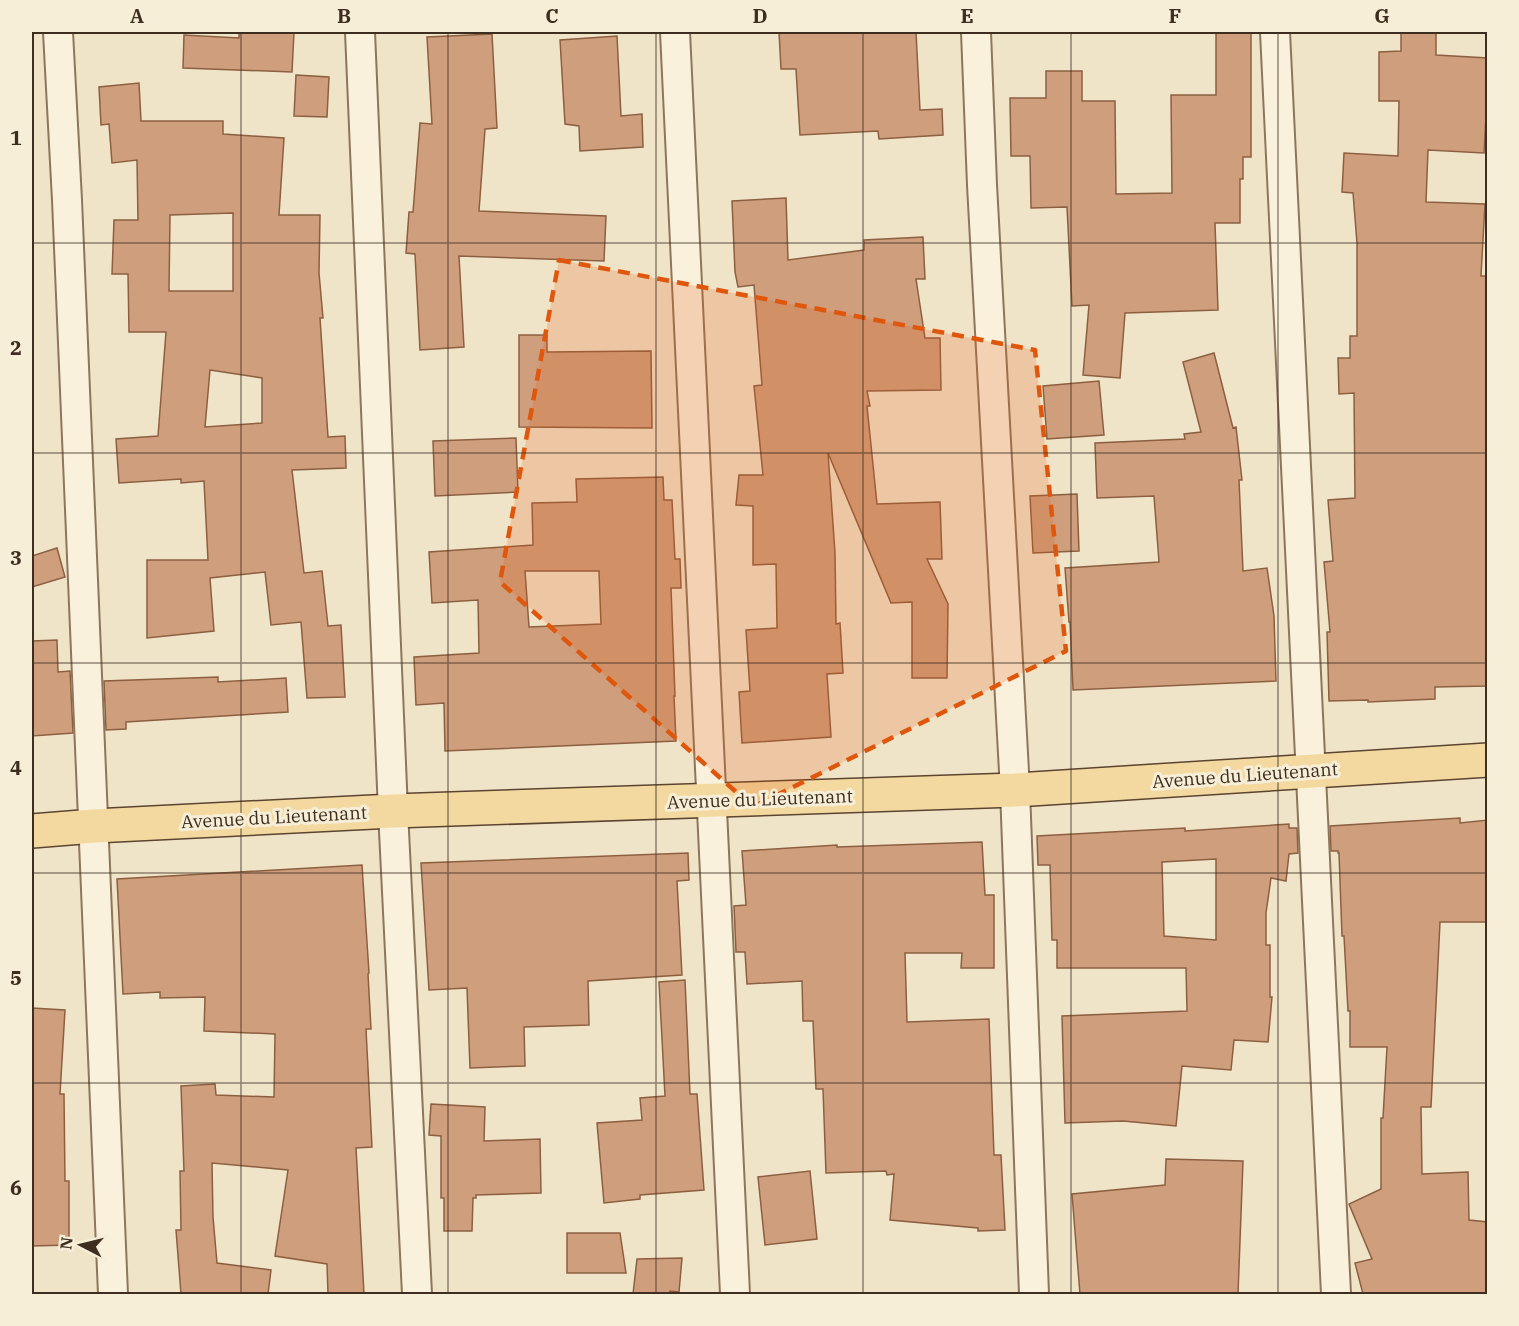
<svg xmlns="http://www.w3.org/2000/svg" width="1519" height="1326" font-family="'IBM Plex Serif',serif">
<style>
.building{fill:#cf9f7d;stroke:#8d5f41;stroke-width:1.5;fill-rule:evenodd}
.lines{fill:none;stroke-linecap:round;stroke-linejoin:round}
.minor-casing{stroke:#8d765c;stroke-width:32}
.primary-casing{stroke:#5b4430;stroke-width:36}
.minor{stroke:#faf1dc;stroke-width:28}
.primary{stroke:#f3d9a0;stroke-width:33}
.marked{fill:#df570d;fill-opacity:0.2;stroke:#df570d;stroke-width:4.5;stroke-dasharray:12 8;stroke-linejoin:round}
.grid{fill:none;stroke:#3d2e20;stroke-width:1.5;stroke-opacity:0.55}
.labels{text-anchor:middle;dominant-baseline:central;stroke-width:6;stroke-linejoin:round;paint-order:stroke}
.street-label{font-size:18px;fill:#3d2e20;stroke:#f7eed8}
.neatline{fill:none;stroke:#3d2e20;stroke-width:2}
.grid-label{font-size:20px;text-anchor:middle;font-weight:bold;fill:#3d2e20}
</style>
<rect width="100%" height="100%" fill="#f0e4c8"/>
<path class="building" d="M 239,32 L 294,32 L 292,72 L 183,68 L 184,35 L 239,38 Z
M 779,32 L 916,32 L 920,110 L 942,109 L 943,135 L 879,139 L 878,131 L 800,135 L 796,69 L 781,69 Z
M 1216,32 L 1251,32 L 1251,157 L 1243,157 L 1243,179 L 1240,179 L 1240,223 L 1215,223 L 1218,310 L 1125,313 L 1120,378 L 1083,375 L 1089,305 L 1072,306 L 1067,207 L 1031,208 L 1030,156 L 1011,156 L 1010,98 L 1046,98 L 1046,71 L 1082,71 L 1082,101 L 1115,101 L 1116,194 L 1172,193 L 1171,95 L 1216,95 Z
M 1401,32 L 1436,32 L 1436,55 L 1488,58 L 1488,116 L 1486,116 L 1484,153 L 1428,150 L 1426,202 L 1485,204 L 1481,276 L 1488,276 L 1488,686 L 1435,687 L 1435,699 L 1368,702 L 1368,700 L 1329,701 L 1327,632 L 1330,632 L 1324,562 L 1333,561 L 1328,500 L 1355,498 L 1354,393 L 1339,394 L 1338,358 L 1350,358 L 1350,336 L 1357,336 L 1357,243 L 1353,193 L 1342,192 L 1344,153 L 1398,156 L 1399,101 L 1379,101 L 1379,52 L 1401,51 Z
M 492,34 L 497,128 L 485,129 L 479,211 L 606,216 L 604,261 L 459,256 L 464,347 L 420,350 L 415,254 L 406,253 L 409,212 L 413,212 L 420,123 L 432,124 L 427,37 Z
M 617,36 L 621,116 L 642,114 L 643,147 L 580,151 L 579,126 L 565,124 L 560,40 Z
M 296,75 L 329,77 L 327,117 L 294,116 Z
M 139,83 L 141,121 L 223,121 L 223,134 L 284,138 L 279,215 L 320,215 L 319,273 L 323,318 L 320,318 L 328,437 L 345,436 L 346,468 L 292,470 L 304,573 L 322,571 L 328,626 L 341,625 L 345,697 L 307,698 L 301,622 L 271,625 L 265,572 L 210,578 L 214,631 L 147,638 L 147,560 L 208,560 L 204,481 L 181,483 L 181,479 L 119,483 L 116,439 L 158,436 L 166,332 L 129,332 L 128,274 L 112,274 L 114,220 L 138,220 L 137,160 L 112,163 L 109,124 L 101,125 L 99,87 ZM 233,213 L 233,291 L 169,291 L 170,215 ZM 210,370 L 262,378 L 262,423 L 205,427 Z
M 786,198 L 788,260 L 864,250 L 864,240 L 923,237 L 925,279 L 916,279 L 925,338 L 940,338 L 941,390 L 867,391 L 870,406 L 867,406 L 877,504 L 940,502 L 942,559 L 927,559 L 948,604 L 947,678 L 912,678 L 912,602 L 891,603 L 828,453 L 835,553 L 836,624 L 840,623 L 843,673 L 827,674 L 831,737 L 742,743 L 739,692 L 750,691 L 746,630 L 777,628 L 776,564 L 753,565 L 753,506 L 736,505 L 739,475 L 763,475 L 754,386 L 762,385 L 754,285 L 738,287 L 735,272 L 732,201 Z
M 519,335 L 547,335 L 547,352 L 651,351 L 652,428 L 519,427 Z
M 1214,353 L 1233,428 L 1236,427 L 1242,480 L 1239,480 L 1243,571 L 1267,568 L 1274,616 L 1276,681 L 1073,690 L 1070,622 L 1069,622 L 1065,568 L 1159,562 L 1154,496 L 1097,498 L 1095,443 L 1185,439 L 1184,434 L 1201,432 L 1183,362 Z
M 1099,381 L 1104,435 L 1047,439 L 1043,386 Z
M 516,438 L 518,492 L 435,496 L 433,441 Z
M 663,477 L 664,500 L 672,500 L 675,559 L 680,559 L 681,588 L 671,588 L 675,696 L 674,696 L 676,741 L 445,751 L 444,703 L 416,705 L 414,657 L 479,653 L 478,600 L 432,603 L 429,552 L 533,545 L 532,503 L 577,502 L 576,479 ZM 525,571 L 599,571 L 601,624 L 529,627 Z
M 1077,494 L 1079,551 L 1033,553 L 1030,496 Z
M 57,548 L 65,577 L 32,587 L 32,556 Z
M 57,640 L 58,672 L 70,671 L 73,733 L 32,736 L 32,641 Z
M 218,677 L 218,682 L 286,678 L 288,712 L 126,722 L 126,729 L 106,730 L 104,681 Z
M 1460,818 L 1460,823 L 1488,820 L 1488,922 L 1440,922 L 1431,1107 L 1421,1107 L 1422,1174 L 1468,1172 L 1469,1220 L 1488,1222 L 1488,1294 L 1363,1294 L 1355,1263 L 1372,1259 L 1349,1204 L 1381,1189 L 1381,1118 L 1383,1118 L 1387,1047 L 1350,1047 L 1350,1011 L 1348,1011 L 1344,936 L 1342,936 L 1339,853 L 1338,853 L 1338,851 L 1331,851 L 1330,826 Z
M 1289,824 L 1289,828 L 1297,828 L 1298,853 L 1289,854 L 1286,881 L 1271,878 L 1266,913 L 1266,945 L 1270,945 L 1270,997 L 1272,997 L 1268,1042 L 1234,1040 L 1231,1070 L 1182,1066 L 1176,1126 L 1123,1121 L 1065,1123 L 1062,1016 L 1187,1011 L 1186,968 L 1057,968 L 1057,940 L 1052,940 L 1050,865 L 1038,865 L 1037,836 L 1185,828 L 1185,831 ZM 1216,859 L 1216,940 L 1164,936 L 1162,862 Z
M 982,842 L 985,895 L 994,895 L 994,968 L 961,968 L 962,953 L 905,953 L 907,1022 L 989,1019 L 994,1155 L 1001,1155 L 1005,1230 L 978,1231 L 978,1228 L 890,1220 L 894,1174 L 887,1175 L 886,1171 L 826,1173 L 823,1089 L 816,1089 L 813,1021 L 803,1021 L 802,981 L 747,984 L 745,952 L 736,952 L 734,906 L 746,905 L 742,851 L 837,845 L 837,847 Z
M 688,853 L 689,880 L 677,881 L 682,975 L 588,981 L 589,1025 L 524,1027 L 525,1066 L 470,1068 L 467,988 L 429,990 L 421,863 Z
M 362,865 L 369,973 L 368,974 L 371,1029 L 366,1029 L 372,1147 L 356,1148 L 364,1294 L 328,1294 L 327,1264 L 275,1256 L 288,1170 L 212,1163 L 213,1217 L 217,1263 L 271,1270 L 268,1294 L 181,1294 L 176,1230 L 181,1230 L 180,1171 L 184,1171 L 181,1086 L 215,1084 L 216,1095 L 274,1097 L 275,1034 L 204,1031 L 205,997 L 160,998 L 160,992 L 123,994 L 117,879 Z
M 685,980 L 690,1094 L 697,1094 L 704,1190 L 640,1195 L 640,1199 L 604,1203 L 597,1123 L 642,1120 L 640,1098 L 665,1096 L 659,982 Z
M 32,1008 L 65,1010 L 60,1094 L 64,1094 L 65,1181 L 69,1181 L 69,1245 L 32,1246 Z
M 431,1104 L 485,1107 L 484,1141 L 540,1139 L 541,1193 L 476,1195 L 476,1198 L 473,1198 L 472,1231 L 444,1231 L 444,1198 L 441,1198 L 441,1136 L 429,1135 Z
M 1166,1159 L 1243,1161 L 1238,1294 L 1080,1294 L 1072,1194 L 1165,1185 Z
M 810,1171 L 817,1239 L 765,1245 L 758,1177 Z
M 567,1233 L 620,1233 L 626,1273 L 567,1273 Z
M 682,1258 L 679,1292 L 670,1291 L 669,1294 L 633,1294 L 637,1259 Z"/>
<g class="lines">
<defs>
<path id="minor" d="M 58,32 L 67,200 L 113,1294
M 360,32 L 393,811 L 417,1294
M 675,32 L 735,1294
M 976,32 L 982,185 L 1015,790 L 1034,1294
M 1275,32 L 1336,1294"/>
<path id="primary" d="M 32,831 L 94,826 L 393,811 L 1015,790 L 1488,760"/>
</defs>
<use href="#minor" class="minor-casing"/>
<use href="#primary" class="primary-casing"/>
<use href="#minor" class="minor"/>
<use href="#primary" class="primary"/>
</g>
<path class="marked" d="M 559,260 L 1035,350 L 1066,651 L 753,807 L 500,582 Z"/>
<path class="grid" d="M 241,32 L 241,1294M 448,32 L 448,1294M 656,32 L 656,1294M 863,32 L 863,1294M 1071,32 L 1071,1294M 1278,32 L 1278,1294M 32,243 L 1488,243M 32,453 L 1488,453M 32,663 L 1488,663M 32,873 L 1488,873M 32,1083 L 1488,1083"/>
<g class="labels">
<g class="street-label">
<text transform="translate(1245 775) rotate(-4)">Avenue du Lieutenant</text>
<text transform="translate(760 799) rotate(-2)">Avenue du Lieutenant</text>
<text transform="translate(274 817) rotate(-3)">Avenue du Lieutenant</text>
</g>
</g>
<rect width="1519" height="1326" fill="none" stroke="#f7eed8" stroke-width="66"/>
<g transform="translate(81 1245) rotate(277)" stroke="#f7eed8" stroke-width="4.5" paint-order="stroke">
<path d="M0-4.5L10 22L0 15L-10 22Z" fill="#3d2e20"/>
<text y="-9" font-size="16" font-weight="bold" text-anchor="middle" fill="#3d2e20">N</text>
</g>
<rect x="33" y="33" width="1453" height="1260" class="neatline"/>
<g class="grid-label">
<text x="137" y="23">A</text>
<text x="344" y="23">B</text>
<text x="552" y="23">C</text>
<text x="760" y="23">D</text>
<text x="967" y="23">E</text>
<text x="1175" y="23">F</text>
<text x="1382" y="23">G</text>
<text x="16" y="145">1</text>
<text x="16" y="355">2</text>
<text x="16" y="565">3</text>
<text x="16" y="775">4</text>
<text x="16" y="985">5</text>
<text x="16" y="1195">6</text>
</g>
</svg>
